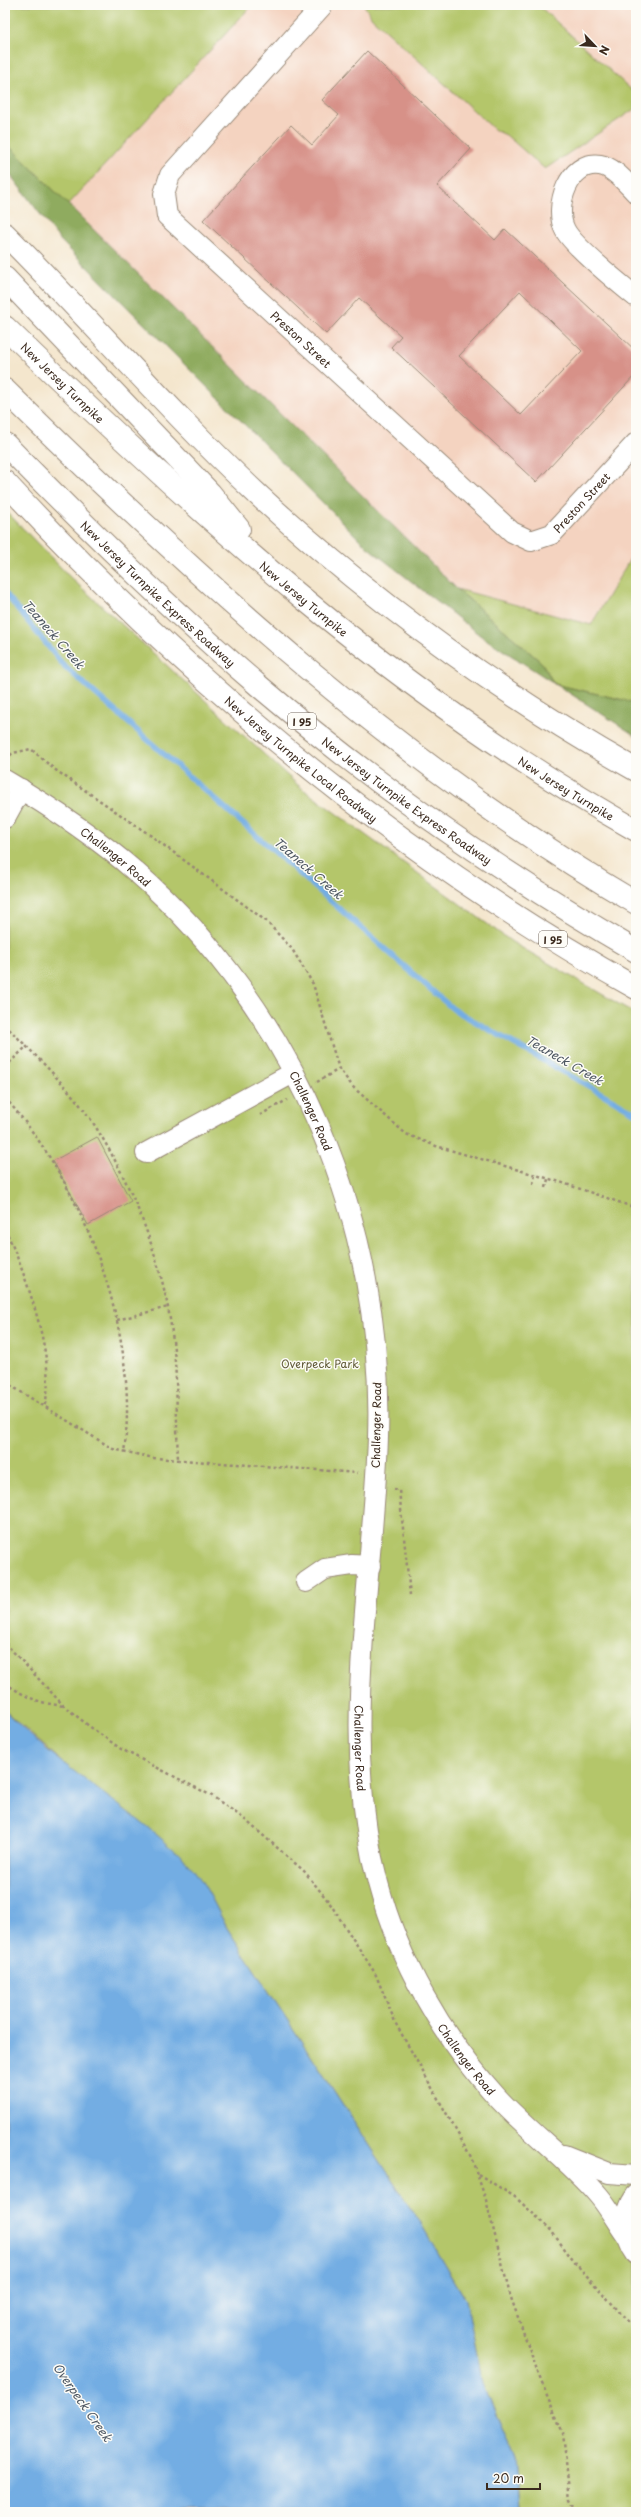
<svg xmlns="http://www.w3.org/2000/svg" width="641" height="2517" font-family="'Playpen Sans',sans-serif">
<style>
.built{fill:#f4d3c0}
.green{fill:#b4c66a;stroke:#787844}
.forest{fill:#8fab5e;stroke:#656a3e}
.water{fill:#73ade3;stroke:#576c80}
.lines{fill:none;stroke-linecap:round;stroke-linejoin:round}
.stream{stroke:#73ade3;stroke-width:5.5}
.building{fill:#d79188;fill-rule:evenodd}
.minor-casing{stroke:#988876;stroke-width:22}
.highway-casing{stroke:#988876;stroke-width:24}
.path{stroke:#988876;stroke-width:2.5;stroke-dasharray:3 3;stroke-linecap:butt}
.minor{stroke:#fff;stroke-width:20}
.highway{stroke:#fff;stroke-width:22}
.labels{text-anchor:middle;dominant-baseline:central;stroke-width:3;stroke-linejoin:round;paint-order:stroke}
.shield{fill:#fdfcf7;stroke:#75695f;stroke-width:1}
.shield-label{font-size:10px;font-weight:bold;fill:#3b2a1e}
.street-label{font-size:11px;fill:#3b2a1e;stroke:#fdfcf7}
.park-label{font-size:11px;fill:#5f5935;stroke:#fdfcf7}
.water-label{font-size:12px;font-style:italic;fill:#4f5863;stroke:#fdfcf7}
</style>
<rect width="100%" height="100%" fill="#fdfcf7"/>
<filter id="ink" filterUnits="userSpaceOnUse"><feTurbulence type="fractalNoise" baseFrequency=".025" numOctaves="2"/><feDisplacementMap in="SourceGraphic" scale="8" xChannelSelector="R" yChannelSelector="G"/><feConvolveMatrix kernelMatrix="1 2 1 2 8 2 1 2 1" color-interpolation-filters="sRGB"/></filter>
<filter id="wash" filterUnits="userSpaceOnUse"><feTurbulence type="fractalNoise" baseFrequency=".012" numOctaves="4" result="noise"/><feDisplacementMap in="SourceGraphic" scale="16" xChannelSelector="R" yChannelSelector="G"/><feGaussianBlur stdDeviation="0.9" result="paint"/><feColorMatrix in="noise" values="0 0 0 0 0 0 0 0 0 0 0 0 0 0 0 0 0 1.4 0 .05"/><feComposite in="paint" operator="in"/></filter>
<g filter="url(#wash)">
<rect width="100%" height="100%" fill="#f4e6cd"/>
<path class="built" d="M 5,5 L 636,5 L 636,549 L 591,625 L 457,589 L 5,142 Z"/>
<path class="green" d="M 5,5 L 252,5 L 68,205 L 5,142 Z
M 364,5 L 538,5 L 636,94 L 636,108 L 545,169 L 506,135 L 495,130 L 372,18 Z
M 5,510 L 71,578 L 300,787 L 512,942 L 636,1014 L 636,2512 L 522,2512 L 519,2507 L 515,2459 L 483,2384 L 466,2300 L 418,2219 L 227,1928 L 207,1890 L 5,1711 Z
M 636,549 L 636,703 L 554,684 L 542,663 L 457,589 L 591,625 Z"/>
<path class="forest" d="M 5,142 L 457,589 L 542,663 L 554,684 L 636,703 L 636,736 L 481,636 L 366,546 L 60,240 L 5,168 Z"/>
<path class="water" d="M 5,1711 C 58,1766 124,1804 179,1854 C 201,1873 214,1903 227,1928 L 418,2219 L 466,2300 L 483,2384 L 515,2459 L 519,2507 L 522,2512 L 5,2512 Z"/>
<g class="lines">
<path class="stream" d="M 5,593 L 64,666 L 453,1009 L 636,1113"/>
</g>
<g id="blocks">
<path class="building" d="M 367,51 L 471,149 L 437,186 L 495,240 L 505,229 L 636,351 L 636,374 L 536,482 L 391,347 L 401,336 L 359,298 L 326,334 L 203,220 L 291,125 L 312,145 L 339,115 L 322,100 ZM 520,291 L 582,351 L 521,415 L 459,356 Z
M 97,1137 L 131,1201 L 88,1225 L 53,1161 Z"/>
</g>
</g>
<g filter="url(#ink)">
<use href="#blocks" fill-opacity="0" stroke="#988876" stroke-width="1"/>
<g class="lines">
<defs>
<g id="minor">
<path id="s1" d="M 323,5 L 170,175 L 164,194 L 167,216 L 512,532 L 531,541 L 552,534 L 636,443"/>
<path d="M 636,193 C 627,184 614,167 600,165 C 569,160 553,207 565,230 C 573,246 620,284 636,297"/>
<path id="s2" d="M 5,780 C 51,807 95,836 136,872 C 297,1012 385,1225 378,1437 C 373,1585 339,1738 378,1883 C 399,1962 442,2036 496,2096 C 528,2131 569,2160 599,2196 C 610,2209 618,2225 628,2238"/>
<path d="M 5,818 L 21,789"/>
<path d="M 146,1153 L 293,1073"/>
<path d="M 306,1582 L 325,1569 L 352,1565 L 370,1566"/>
<path d="M 564,2155 L 609,2173 L 636,2175"/>
<path d="M 636,2195 C 623,2213 623,2236 636,2254"/>
</g>
<g id="highway">
<path d="M 5,234 C 90,319 168,410 255,492 C 370,599 499,693 636,770"/>
<path d="M 5,278 L 210,493 L 239,529"/>
<path id="s3" d="M 5,327 C 197,514 400,698 636,830"/>
<path d="M 5,390 C 199,581 400,765 636,903"/>
<path id="s4" d="M 5,444 C 87,528 170,610 259,686 C 376,786 503,874 636,951"/>
<path id="s5" d="M 5,482 C 188,681 399,856 636,988"/>
</g>
</defs>
<use href="#minor" class="minor-casing"/>
<use href="#highway" class="highway-casing"/>
<path class="path" d="M 5,759 L 13,753 L 31,749 L 54,769 L 150,835 L 266,921 L 292,949 L 313,984 L 339,1069 L 354,1088 L 406,1134 L 436,1146 L 560,1182 L 636,1208
M 5,1025 C 35,1055 75,1093 97,1129 C 134,1189 163,1262 172,1333 C 178,1375 176,1417 178,1460
M 5,1067 L 26,1047
M 317,1082 L 339,1069
M 5,1098 C 84,1185 141,1334 124,1452
M 260,1115 L 287,1100
M 533,1184 L 535,1175
M 546,1188 L 548,1179
M 5,1229 C 24,1269 59,1365 44,1407
M 117,1320 L 168,1307
M 5,1382 L 113,1449 L 154,1458 L 358,1473
M 394,1489 L 399,1490 L 410,1595
M 5,1643 L 64,1706 L 89,1726 L 121,1749 L 212,1796 L 243,1818 L 304,1871 L 329,1902 L 375,1973 L 396,2024 L 471,2157 L 486,2200 L 510,2295 L 541,2381 L 563,2433 L 570,2499 L 575,2508 L 582,2512
M 5,1683 C 27,1698 38,1703 64,1706
M 478,2174 L 515,2197 L 549,2228 L 576,2264 L 636,2330"/>
<use href="#minor" class="minor"/>
<use href="#highway" class="highway"/>
</g>
</g>
<g class="labels">
<g class="shield">
<rect x="288" y="713" width="28" height="16" rx="3"/>
<rect x="539" y="931" width="28" height="16" rx="3"/>
</g>
<g class="shield-label">
<text x="302" y="721">I 95</text>
<text x="553" y="939">I 95</text>
</g>
<g class="street-label">
<text stroke="none"><textPath href="#s1" startOffset="453">Preston Street</textPath></text>
<text stroke="none"><textPath href="#s3" startOffset="80">New Jersey Turnpike</textPath></text>
<text stroke="none"><textPath href="#s1" startOffset="825">Preston Street</textPath></text>
<text stroke="none"><textPath href="#s4" startOffset="214">New Jersey Turnpike Express Roadway</textPath></text>
<text stroke="none"><textPath href="#s3" startOffset="404">New Jersey Turnpike</textPath></text>
<text stroke="none"><textPath href="#s5" startOffset="406">New Jersey Turnpike Local Roadway</textPath></text>
<text stroke="none"><textPath href="#s3" startOffset="728">New Jersey Turnpike</textPath></text>
<text stroke="none"><textPath href="#s4" startOffset="538">New Jersey Turnpike Express Roadway</textPath></text>
<text stroke="none"><textPath href="#s2" startOffset="135">Challenger Road</textPath></text>
<text stroke="none"><textPath href="#s2" startOffset="459">Challenger Road</textPath></text>
<text transform="translate(376 1425) rotate(-89)">Challenger Road</text>
<text stroke="none"><textPath href="#s2" startOffset="1107">Challenger Road</textPath></text>
<text stroke="none"><textPath href="#s2" startOffset="1442">Challenger Road</textPath></text>
</g>
<g class="park-label">
<text x="320" y="1363">Overpeck Park</text>
</g>
<g class="water-label">
<text transform="translate(54 634) rotate(49)">Teaneck Creek</text>
<text transform="translate(309 868) rotate(41)">Teaneck Creek</text>
<text transform="translate(565 1060) rotate(30)">Teaneck Creek</text>
<text transform="translate(83 2402) rotate(55)">Overpeck Creek</text>
</g>
</g>
<rect width="641" height="2517" fill="none" stroke="#fdfcf7" stroke-width="20"/>
<g transform="translate(595 46) rotate(115)" stroke="#fdfcf7" stroke-width="3" paint-order="stroke">
<path d="M0-3L7 15L0 10L-7 15Z" fill="#3b2a1e"/>
<text y="-6" font-size="11" font-weight="bold" text-anchor="middle" fill="#3b2a1e">N</text>
</g>
<path d="M487 2483v6h53v-6" fill="none" stroke="#3b2a1e" stroke-width="2"/>
<text x="493" y="2483" font-size="12" fill="#3b2a1e" stroke="#fdfcf7" stroke-width="3" paint-order="stroke">20 m</text>
</svg>
